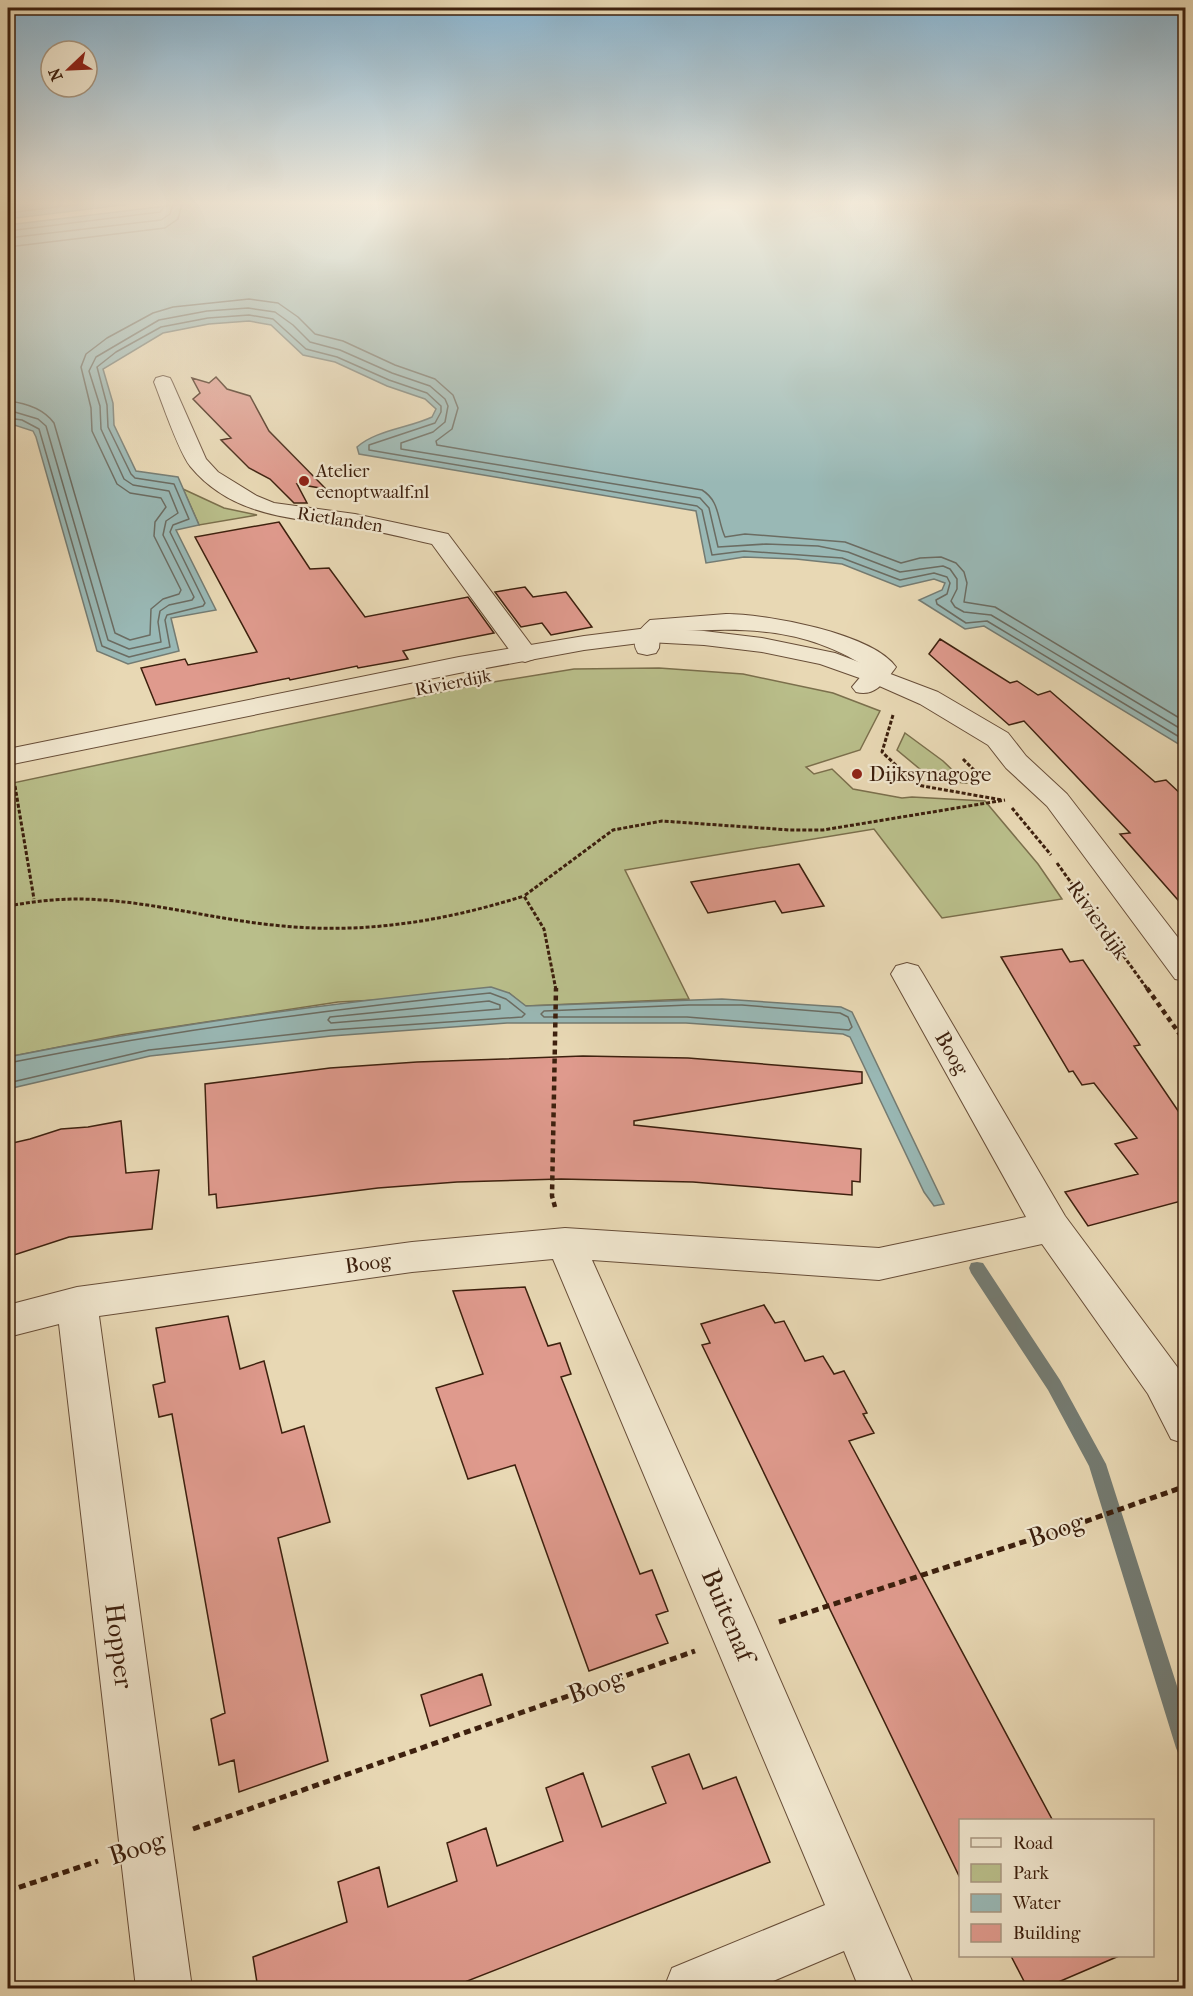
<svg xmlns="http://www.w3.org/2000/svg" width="1193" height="1996" font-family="'IM FELL French Canon',serif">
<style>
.green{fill:#b9be8a;stroke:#7b6f4c;stroke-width:1.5}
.water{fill:#99b8b5;stroke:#747b72;stroke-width:1.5}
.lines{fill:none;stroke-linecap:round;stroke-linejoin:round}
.shore{stroke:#6b6c62;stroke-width:1.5}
.stream{fill:#747b72;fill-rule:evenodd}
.building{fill:#df9a8d;stroke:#3d200e;stroke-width:1.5}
.minor-casing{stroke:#684e38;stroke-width:2}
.tertiary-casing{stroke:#684e38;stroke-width:2}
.path-far2{stroke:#3d200e;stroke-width:3;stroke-dasharray:4 2;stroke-linecap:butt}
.path-far1{stroke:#3d200e;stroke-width:4.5;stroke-dasharray:5 4;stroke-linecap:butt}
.path{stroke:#3d200e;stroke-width:5;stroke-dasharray:7 4.5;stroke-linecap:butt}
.minor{fill:#f0e6ce;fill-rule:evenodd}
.tertiary{fill:#f0e6ce;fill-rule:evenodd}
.poi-dot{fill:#8f2418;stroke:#f0e6ce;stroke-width:2}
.labels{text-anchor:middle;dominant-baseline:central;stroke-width:4.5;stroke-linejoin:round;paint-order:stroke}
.far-poi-label{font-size:18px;fill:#3d200e;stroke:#f0e6ce;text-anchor:start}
.far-street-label{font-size:18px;fill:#3d200e;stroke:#f0e6ce}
.poi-label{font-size:21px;fill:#3d200e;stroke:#f0e6ce;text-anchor:start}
.street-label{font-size:21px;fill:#3d200e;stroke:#f0e6ce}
.near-street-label{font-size:26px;fill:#3d200e;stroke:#f0e6ce}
</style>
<rect width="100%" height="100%" fill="#e8d8b4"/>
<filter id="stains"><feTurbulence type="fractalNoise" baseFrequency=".00333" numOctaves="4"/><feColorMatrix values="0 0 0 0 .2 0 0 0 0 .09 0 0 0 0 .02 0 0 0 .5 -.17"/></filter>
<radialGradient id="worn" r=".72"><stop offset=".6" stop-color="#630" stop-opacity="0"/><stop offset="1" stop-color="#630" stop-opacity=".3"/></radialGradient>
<path class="green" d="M 183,489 L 224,508 L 257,515 L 199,525 Z
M 659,668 L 743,674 L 833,693 L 880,711 L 860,750 L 806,767 L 814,774 L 832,769 L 853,789 L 902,798 L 912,797 L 985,801 L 1038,864 L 1062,899 L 942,918 L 874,829 L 625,870 L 689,999 L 525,1006 L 509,993 L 338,1002 L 120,1035 L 8,1057 L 8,784 L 475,685 L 574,669 Z
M 905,733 L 943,761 L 966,783 L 933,780 L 897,750 Z"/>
<path class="water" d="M 8,204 L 130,204 L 8,219 Z
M 183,204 L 1185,204 L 1185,748 L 984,626 L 965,629 L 919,600 L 942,590 L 945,583 L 934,579 L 900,587 L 842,564 L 796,559 L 744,557 L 706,563 L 696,511 L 359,454 L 357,447 C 376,430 409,428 432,417 L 436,409 L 425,399 L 387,386 L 335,362 L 303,355 L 271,325 L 249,321 L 209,324 L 163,333 L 103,369 L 113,403 L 114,425 L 136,471 L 178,477 L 199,525 L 176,530 L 216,610 L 171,618 L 179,651 L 128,664 L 97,651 L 36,437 L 33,431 L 8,423 L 8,225 Z
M 491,987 L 509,993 L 526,1006 L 722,999 L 841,1007 L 852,1012 L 944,1204 L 934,1206 L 924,1192 L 850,1037 L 843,1034 L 686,1023 L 507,1023 L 331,1036 L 150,1056 L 8,1089 L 8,1057 C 168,1025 327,1003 491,987 Z"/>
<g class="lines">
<path class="shore" d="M 8,213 L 80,204
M 8,231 L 160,212 L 166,204
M 8,238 L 161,220 L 170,214 L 173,204
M 8,247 L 165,228 L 178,219 L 182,204
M 8,401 C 26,403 43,408 54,423 L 115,633 L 130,640 L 150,635 L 151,609 L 163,599 L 179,594 L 181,590 L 154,536 L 155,522 L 166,507 L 161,498 L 130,493 L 117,484 L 92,431 L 91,408 L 81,367 L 86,354 L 107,338 L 153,313 L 173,307 L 249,299 L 278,303 L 298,317 L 315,334 L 343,341 L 395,365 L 435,379 L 453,395 L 458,408 L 452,429 L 436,441 L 437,445 L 702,490 C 720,501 717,519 725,537 L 745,534 L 845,542 L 901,563 L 920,558 L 941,557 L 956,563 L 964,572 L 967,583 L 964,602 L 995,607 L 1186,722
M 8,410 L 38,419 L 46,426 L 108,640 L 129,649 L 161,642 L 158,622 L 160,611 L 169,605 L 192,600 L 194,597 L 163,535 L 166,521 L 178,513 L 169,491 L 133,485 L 124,479 L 101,429 L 100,406 L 89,371 L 96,357 L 159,320 L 207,311 L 248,308 L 275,312 L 293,325 L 310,342 L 340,350 L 392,373 L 430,386 L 445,399 L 448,406 L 445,422 L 433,432 L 401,443 L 401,449 L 700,498 L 709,508 L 718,547 L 766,544 L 818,546 L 848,552 L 900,572 L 943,566 L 950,569 L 957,579 L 957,589 L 951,601 L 955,607 L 964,612 L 991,615 L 1186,732
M 8,418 L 22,420 L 39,429 L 102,646 L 129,657 L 170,647 L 165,620 L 167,615 L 203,606 L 205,603 L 170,532 L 173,525 L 189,519 L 174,484 L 135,478 L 131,474 L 108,427 L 107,405 L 97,367 L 116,352 L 161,327 L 208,318 L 249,315 L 273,319 L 306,349 L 337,357 L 389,380 L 427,393 L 441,406 L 441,412 L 435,423 L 369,445 L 369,450 L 697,506 L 702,510 L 712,555 L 744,551 L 842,558 L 900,580 L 934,573 L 947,577 L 950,583 L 947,594 L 936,600 L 937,604 L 966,623 L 987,621 L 1186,741
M 489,1001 L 500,1005 L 500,1009 L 331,1023 L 328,1020 L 330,1017 Z
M 689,1005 L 742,1005 L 840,1013 L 848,1017 L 852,1027 L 849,1030 L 687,1017 L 544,1017 L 541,1014 L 544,1011 Z
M 8,1063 C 168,1031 328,1009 490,993 L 506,999 L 525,1014 L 522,1017 L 331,1030 L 149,1050 L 8,1083"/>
<path class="stream" d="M 977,1262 L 983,1263 L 1060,1380 L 1106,1464 L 1186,1714 L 1186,1758 L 1179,1755 L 1176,1748 L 1089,1466 L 1048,1390 L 971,1273 L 969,1268 L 971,1263 Z"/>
</g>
<path class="building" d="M 216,377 L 227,389 L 250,396 L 269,431 L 326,489 L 297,484 L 307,503 L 294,503 L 270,479 L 249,468 L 221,440 L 231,438 L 193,399 L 200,393 L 192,378 L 209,383 Z
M 279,522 L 310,569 L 329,568 L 365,617 L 468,597 L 494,633 L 403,651 L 408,659 L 358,668 L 357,666 L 290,680 L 289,678 L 156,705 L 141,668 L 185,659 L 188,665 L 257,652 L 195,537 Z
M 525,587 L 533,597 L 566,592 L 592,627 L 551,635 L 542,623 L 521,627 L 495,592 Z
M 940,639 L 1010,683 L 1017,681 L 1038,695 L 1050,691 L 1155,782 L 1166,780 L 1185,798 L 1185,908 L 1120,834 L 1130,833 L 1024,721 L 1009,725 L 929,654 Z
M 799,864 L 824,906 L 782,913 L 775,901 L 708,913 L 691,882 Z
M 1062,949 L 1070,962 L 1083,960 L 1140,1045 L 1134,1046 L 1185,1121 L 1185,1200 L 1088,1226 L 1065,1192 L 1138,1174 L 1115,1144 L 1137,1138 L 1094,1083 L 1082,1085 L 1073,1071 L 1069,1072 L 1001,957 Z
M 583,1056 L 688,1058 L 862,1072 L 862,1083 L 634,1121 L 634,1125 L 861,1149 L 860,1182 L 852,1181 L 852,1195 L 693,1182 L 561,1179 L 457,1182 L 378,1188 L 217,1208 L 216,1194 L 209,1195 L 205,1084 L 330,1068 L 417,1062 Z
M 121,1121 L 126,1173 L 159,1170 L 152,1229 L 69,1237 L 8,1257 L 8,1144 L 30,1139 L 61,1129 L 88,1127 Z
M 525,1287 L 548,1346 L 560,1343 L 571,1374 L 561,1377 L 640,1574 L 652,1570 L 668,1611 L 656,1615 L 668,1643 L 589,1671 L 515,1465 L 468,1479 L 436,1388 L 483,1374 L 453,1291 Z
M 764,1305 L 775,1323 L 784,1321 L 805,1361 L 823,1356 L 834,1374 L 844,1371 L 867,1413 L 863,1414 L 874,1433 L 849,1441 L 1053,1821 L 960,1821 L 960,1878 L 702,1345 L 710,1343 L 701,1324 Z
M 228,1316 L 240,1369 L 264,1361 L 282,1433 L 304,1426 L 330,1522 L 278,1538 L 328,1761 L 239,1792 L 234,1760 L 219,1765 L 211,1719 L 225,1713 L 172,1414 L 159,1417 L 153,1385 L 165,1382 L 156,1328 Z
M 482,1674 L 491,1705 L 430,1726 L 421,1695 Z
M 689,1754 L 703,1789 L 736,1777 L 770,1862 L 447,1989 L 258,1989 L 253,1957 L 347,1922 L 338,1882 L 379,1867 L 388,1907 L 457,1881 L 447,1843 L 486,1828 L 497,1866 L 563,1841 L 546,1788 L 583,1773 L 602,1827 L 666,1803 L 652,1767 Z
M 1011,1956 L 1119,1956 L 1042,1989 L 1028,1989 Z"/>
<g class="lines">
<defs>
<path id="minor" d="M 163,376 L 170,378 L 172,382 L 206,459 L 218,472 L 257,496 L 274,503 L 355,514 L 448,534 L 538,654 L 534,659 L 525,662 L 516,659 L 432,544 C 406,538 379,531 352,527 C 292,518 232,517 190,466 C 178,450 162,402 154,382 L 156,378 Z
M 726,614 C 766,614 872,633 896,667 C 885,682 875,697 856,692 L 852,687 L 868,668 C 801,625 741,628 666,632 L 660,637 L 659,648 L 656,653 L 647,655 L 638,653 C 629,639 640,629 650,620 Z
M 907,963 L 918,966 L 923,974 L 1065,1216 L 1178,1368 L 1186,1383 L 1186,1444 L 1171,1439 L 1148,1394 L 1042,1244 L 879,1280 L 592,1260 L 754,1620 L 915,1988 L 859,1988 L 844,1951 L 757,1988 L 664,1988 L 672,1968 L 825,1905 L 553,1259 L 412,1272 L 99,1316 L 192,1988 L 136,1988 L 59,1324 L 8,1337 L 8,1305 L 77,1287 L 412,1242 L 565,1228 L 879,1248 L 1026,1217 L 891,974 L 896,966 Z"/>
<path id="tertiary" d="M 648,628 L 704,631 L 762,638 L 835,653 L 938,692 L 1008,733 L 1026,756 L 1067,794 L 1186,948 L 1186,981 L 1175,979 L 1047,806 L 1006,768 L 988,745 L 920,704 L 868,681 L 820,664 L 762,652 L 704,645 L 648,642 L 584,650 L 459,673 L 8,765 L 8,749 L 459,657 L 584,636 Z"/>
</defs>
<use href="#minor" class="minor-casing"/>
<use href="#tertiary" class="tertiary-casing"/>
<path class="path-far2" d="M 893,715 L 882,752 L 917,785 L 1002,800
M 963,759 L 979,775
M 15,786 L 34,899
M 1012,808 L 1051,855
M 1057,863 L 1148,990
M 8,906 C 31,902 53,899 76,899 C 145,899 213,920 283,926 C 366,934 445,921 524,896
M 556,990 L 544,929 L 524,896 L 613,830 L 662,821 L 790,830 L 823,830 L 1005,800"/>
<path class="path-far1" d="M 1147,988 L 1186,1043
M 555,1207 L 552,1196 L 556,988"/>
<path class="path" d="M 779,1622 L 1078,1524 L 1186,1486
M 193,1829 L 695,1651
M 8,1891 L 98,1861"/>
<use href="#minor" class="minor"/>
<use href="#tertiary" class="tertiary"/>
</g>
<linearGradient id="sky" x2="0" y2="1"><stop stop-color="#88b6d4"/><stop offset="0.42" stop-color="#f5eddd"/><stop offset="1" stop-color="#f5eddd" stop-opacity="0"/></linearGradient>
<rect width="1193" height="483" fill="url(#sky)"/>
<g class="poi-dot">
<circle cx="304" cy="481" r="6"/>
<circle cx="857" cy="774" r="6"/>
</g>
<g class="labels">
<g class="far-poi-label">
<text x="316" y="471">Atelier<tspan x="316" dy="21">eenoptwaalf.nl</tspan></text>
</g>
<g class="far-street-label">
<text transform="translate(340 520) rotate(9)">Rietlanden</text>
<text transform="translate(453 683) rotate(-11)">Rivierdijk</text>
</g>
<g class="poi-label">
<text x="869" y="774">Dijksynagoge</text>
</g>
<g class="street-label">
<text transform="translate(1098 920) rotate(55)">Rivierdijk</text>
<text transform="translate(952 1053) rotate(60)">Boog</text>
<text transform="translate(368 1263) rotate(-8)">Boog</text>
</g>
<g class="near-street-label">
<text transform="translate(1056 1530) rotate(-19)">Boog</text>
<text transform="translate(728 1615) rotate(67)">Buitenaf</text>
<text transform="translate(119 1646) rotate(83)">Hopper</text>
<text transform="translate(596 1686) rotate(-20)">Boog</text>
<text transform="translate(137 1848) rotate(-18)">Boog</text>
</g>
</g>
<rect width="1193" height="1996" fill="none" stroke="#e8d8b4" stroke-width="30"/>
<rect x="9" y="9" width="1175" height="1978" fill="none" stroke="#3d200e" stroke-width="3"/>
<rect x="15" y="15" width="1163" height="1966" fill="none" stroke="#3d200e" stroke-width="1.5"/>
<rect x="959" y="1819" width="195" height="138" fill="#f0e6ce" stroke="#a89781" stroke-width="1.5"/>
<rect x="971" y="1838" width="30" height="9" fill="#f0e6ce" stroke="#a89781" stroke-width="1.5"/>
<text x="1013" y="1849" font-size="18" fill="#3d200e">Road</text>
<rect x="971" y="1864" width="30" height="18" fill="#b9be8a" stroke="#a89781" stroke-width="1.5"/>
<text x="1013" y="1879" font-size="18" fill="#3d200e">Park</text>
<rect x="971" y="1894" width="30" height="18" fill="#99b8b5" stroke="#a89781" stroke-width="1.5"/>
<text x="1013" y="1909" font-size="18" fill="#3d200e">Water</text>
<rect x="971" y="1924" width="30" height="18" fill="#df9a8d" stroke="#a89781" stroke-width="1.5"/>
<text x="1013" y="1939" font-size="18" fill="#3d200e">Building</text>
<g transform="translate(69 69) rotate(247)"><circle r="28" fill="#f0e6ce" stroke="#a89781" stroke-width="1.5"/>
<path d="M0-4.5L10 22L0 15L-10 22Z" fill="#8f2418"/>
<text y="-9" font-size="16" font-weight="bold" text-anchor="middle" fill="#3d200e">N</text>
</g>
<rect width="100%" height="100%" filter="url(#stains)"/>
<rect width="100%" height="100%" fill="url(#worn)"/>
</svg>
